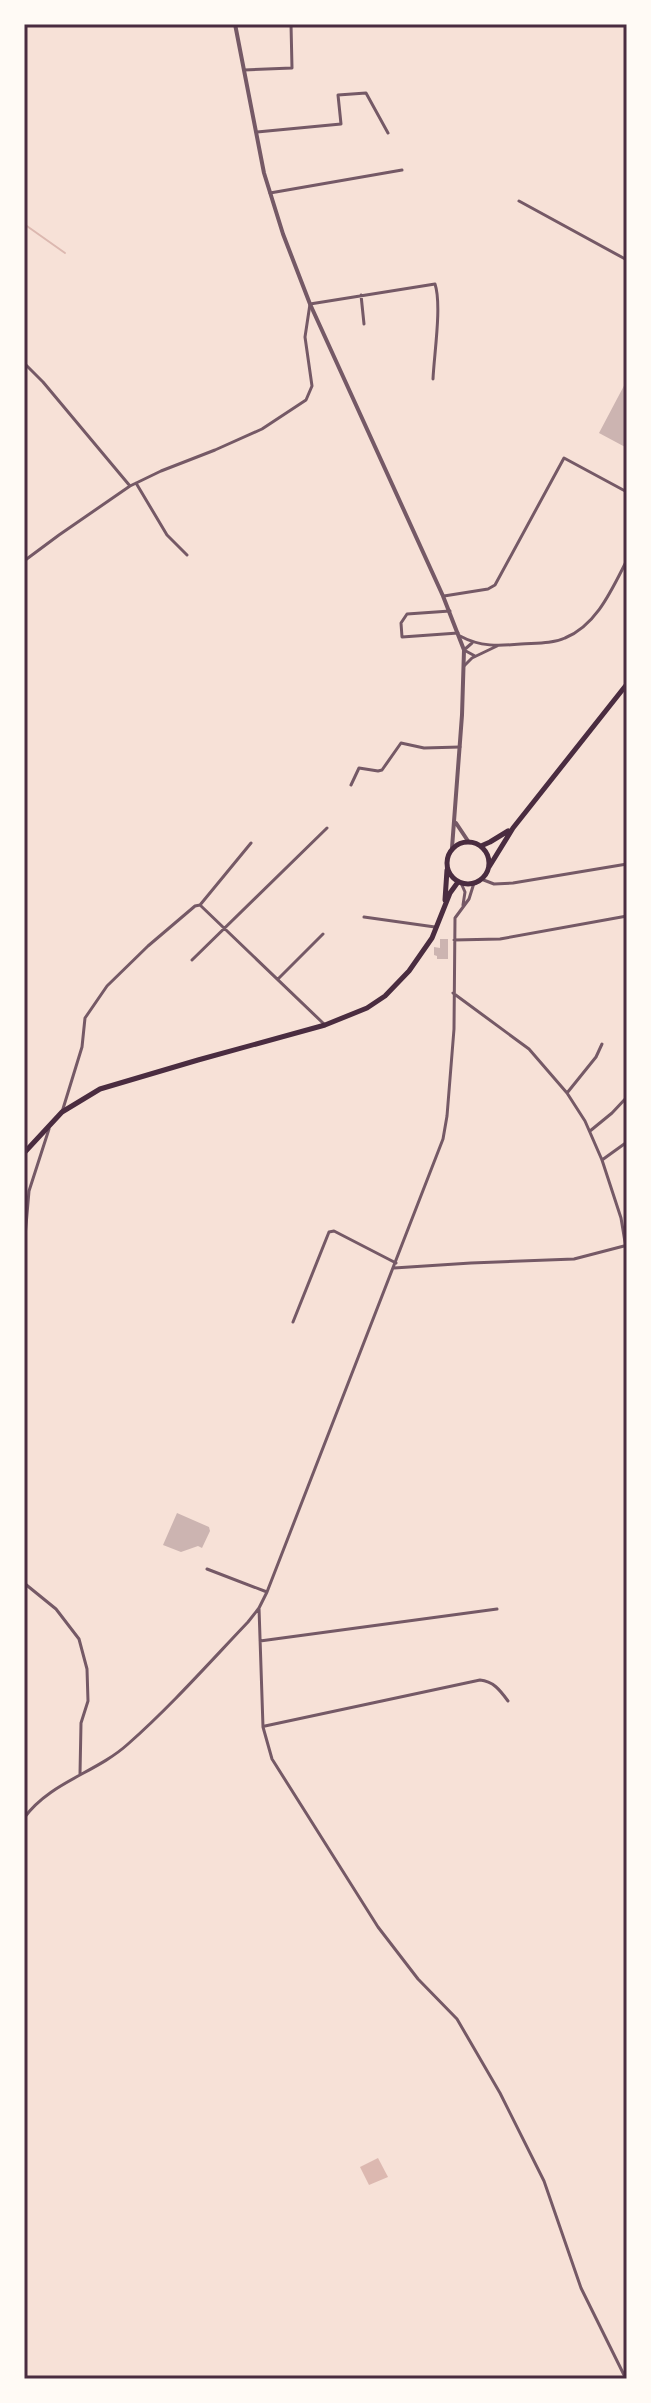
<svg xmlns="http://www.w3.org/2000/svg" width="651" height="2403" font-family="'Asap Condensed',sans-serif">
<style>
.water{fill:#dcb8b0}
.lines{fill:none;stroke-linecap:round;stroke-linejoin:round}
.stream{stroke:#dcb8b0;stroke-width:2}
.building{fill:#ccb4b1}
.minor{stroke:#755966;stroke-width:3}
.tertiary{stroke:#755966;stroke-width:4}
.primary{stroke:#4a2c40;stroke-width:5}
.neatline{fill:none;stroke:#4a2c40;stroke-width:3}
</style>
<rect width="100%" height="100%" fill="#f7e1d7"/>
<path class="water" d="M 378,2158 L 388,2177 L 369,2185 L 360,2167 Z"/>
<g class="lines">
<path class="stream" d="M 24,224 L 65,253"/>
</g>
<path class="building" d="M 627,380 L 627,448 L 599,433 Z
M 440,939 L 448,939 L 448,959 L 437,959 L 437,956 L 434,955 L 434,947 L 440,948 Z
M 177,1513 L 209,1527 L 210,1531 L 202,1548 L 198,1546 L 181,1552 L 163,1545 Z"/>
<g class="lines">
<path class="minor" d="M 244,70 L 292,68 L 291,24
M 257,132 L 341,124 L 338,95 L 366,93 L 388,133
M 270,193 L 402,170
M 519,201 L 627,260
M 361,295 L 364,324
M 24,363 L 43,382 L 130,486
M 136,483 L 167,535 L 187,555
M 24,561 L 59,535 L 130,486 L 161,471 L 215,450 L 262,429 L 306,400 L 312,386 L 305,337 L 310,304 L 435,284 C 442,305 434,355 433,379
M 444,596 L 488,589 L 495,585 L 564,458 L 627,492
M 450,611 L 407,614 L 401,623 L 402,637 L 458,633
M 460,636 C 480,647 499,646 521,644 C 536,643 552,644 565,638 C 597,625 612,589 627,560
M 472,643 L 464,650 L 475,656
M 464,666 L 472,658 L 497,646
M 351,785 L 359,768 L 378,771 L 382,770 L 401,743 L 424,748 L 460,747
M 481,879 L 494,884 L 513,883 L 627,864
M 461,883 L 465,892 L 463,905
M 200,905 L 324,1024
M 364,917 L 435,927
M 454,940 L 500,939 L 627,916
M 192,960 L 327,828
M 278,979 L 323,934
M 453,993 L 529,1049 L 567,1093 L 585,1121 L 602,1160 L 621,1218 L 627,1254
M 567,1093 L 596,1057 L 602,1044
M 62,1112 L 82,1047 L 85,1018 L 107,986 L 148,946 L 195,906 L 200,905 L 251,843
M 590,1131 L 612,1113 L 627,1097
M 602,1160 L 627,1142
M 24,1248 L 29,1191 L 49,1129
M 394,1268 L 471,1263 L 574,1259 L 624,1246
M 293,1322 L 329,1232 L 334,1231 L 396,1263
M 207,1569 L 267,1592
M 24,1583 L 56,1609 L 79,1639 L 87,1669 L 88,1701 L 81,1723 L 80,1774
M 259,1608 L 263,1727 L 272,1759 L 378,1927 L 418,1979 L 457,2019 L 500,2093 L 544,2181 L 581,2288 L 626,2379
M 260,1641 L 497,1609
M 265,1726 L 480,1680 C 493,1681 500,1690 508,1701
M 24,1818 C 50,1782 96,1773 128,1744 C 171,1706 209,1663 248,1622 L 259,1608 L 267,1592 L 443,1139 L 447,1116 L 454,1029 L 455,918 L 469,899 L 474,883"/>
<path class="tertiary" d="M 235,24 L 264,173 L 283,234 L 310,304 L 443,596 L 464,650 L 462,715 L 452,848
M 456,823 L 468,841"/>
<path class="primary" d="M447 863a21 21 0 1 1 42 0a21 21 0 1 1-42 0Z
M 481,846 L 490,842 L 508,831
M 489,867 L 513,828 L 627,684
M 445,900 L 447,870
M 24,1153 L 62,1112 L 100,1089 L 198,1060 L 325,1025 L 367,1008 L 385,996 L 409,971 L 432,938 L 450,893 L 458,882"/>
</g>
<rect width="651" height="2403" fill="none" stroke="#fffaf5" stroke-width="52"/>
<rect x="26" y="26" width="599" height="2351" class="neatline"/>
</svg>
